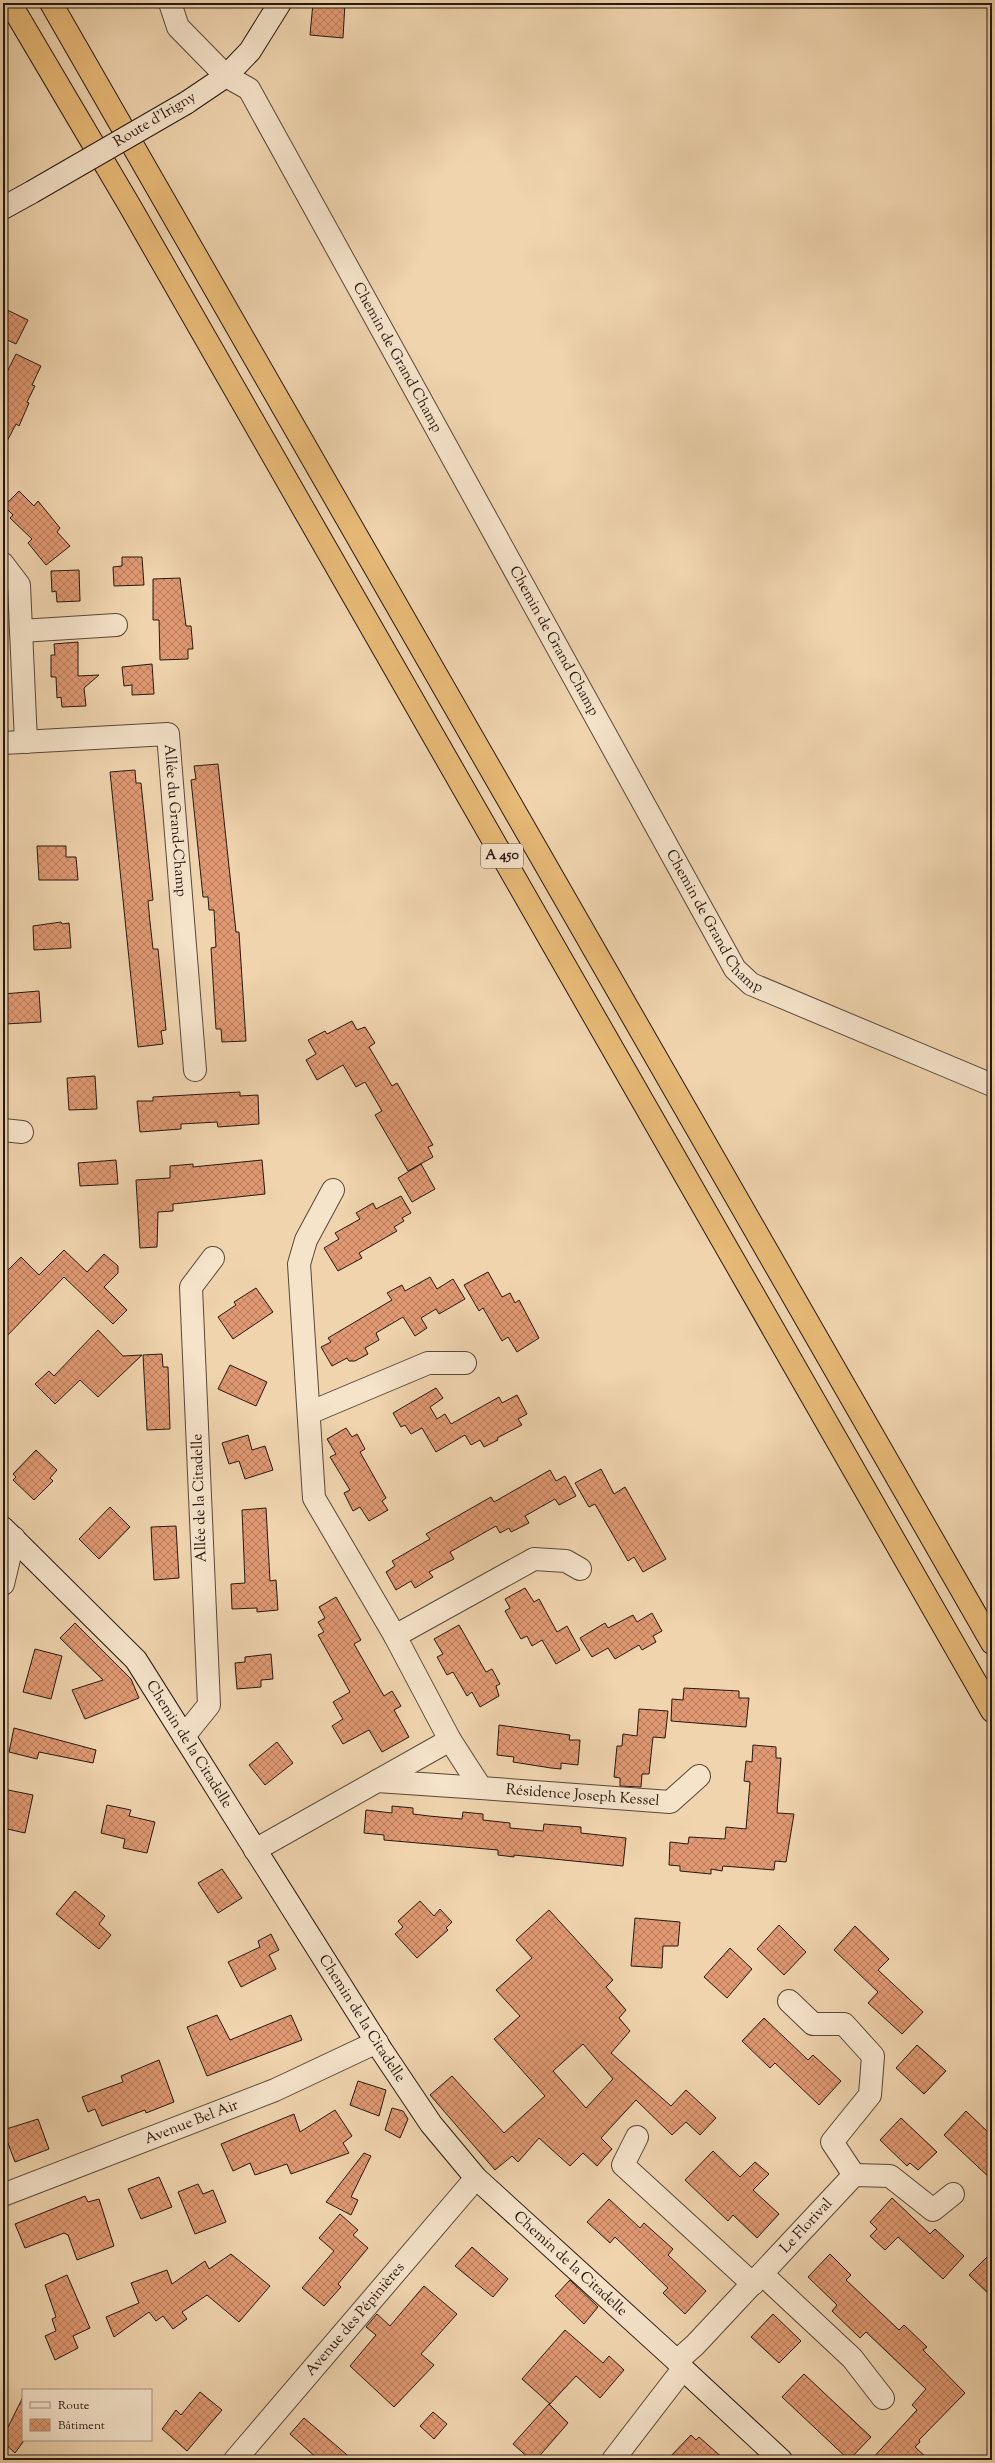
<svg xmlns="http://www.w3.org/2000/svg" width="995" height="2463" font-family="'Sorts Mill Goudy',serif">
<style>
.building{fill:url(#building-cross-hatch);stroke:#271810;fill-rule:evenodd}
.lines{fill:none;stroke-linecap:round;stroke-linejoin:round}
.street-casing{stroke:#594738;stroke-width:24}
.secondary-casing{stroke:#271810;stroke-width:24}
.highway-casing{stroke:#271810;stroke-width:24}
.street{stroke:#f5e3ca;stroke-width:22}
.secondary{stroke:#f5e3ca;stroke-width:22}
.highway{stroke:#e8ba77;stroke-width:22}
.secondary-bridge-casing{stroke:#271810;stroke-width:24;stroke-linecap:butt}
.secondary-bridge{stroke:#f5e3ca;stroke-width:22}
.labels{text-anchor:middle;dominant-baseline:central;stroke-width:4;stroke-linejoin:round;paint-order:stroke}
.shield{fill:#f5e3ca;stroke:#655548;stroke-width:1}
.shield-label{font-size:14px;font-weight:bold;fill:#271810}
.street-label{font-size:15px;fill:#271810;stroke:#f5e3ca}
</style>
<defs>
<pattern id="building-cross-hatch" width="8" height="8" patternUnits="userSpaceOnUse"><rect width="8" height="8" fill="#e09972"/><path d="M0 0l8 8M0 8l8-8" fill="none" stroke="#b67c5c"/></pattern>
</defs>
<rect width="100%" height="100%" fill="#efd4ae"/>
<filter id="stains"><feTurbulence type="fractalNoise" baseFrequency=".005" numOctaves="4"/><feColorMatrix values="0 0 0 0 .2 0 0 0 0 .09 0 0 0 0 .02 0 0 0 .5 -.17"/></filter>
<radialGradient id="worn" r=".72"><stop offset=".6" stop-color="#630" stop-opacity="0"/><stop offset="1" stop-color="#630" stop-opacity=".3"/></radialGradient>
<path class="building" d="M 313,3 L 345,3 L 343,38 L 310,35 Z
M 3,308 L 28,320 L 16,344 L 3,338 Z
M 16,354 L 41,366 L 32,385 L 35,386 L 27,402 L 29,403 L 19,426 L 16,424 L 3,449 L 3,380 Z
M 19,491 L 34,506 L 38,501 L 60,528 L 57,532 L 70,546 L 46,565 L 28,543 L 32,539 L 10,518 L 13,515 L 4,506 Z
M 122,557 L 142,557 L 144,585 L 114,586 L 113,567 L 122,566 Z
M 79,570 L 80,601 L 57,602 L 56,591 L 52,592 L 51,571 Z
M 180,578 L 186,626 L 191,626 L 193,649 L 188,649 L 188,659 L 160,660 L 159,620 L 153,620 L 153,579 Z
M 78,642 L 78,676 L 99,675 L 84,688 L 86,706 L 62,707 L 61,697 L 57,698 L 56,677 L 51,677 L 51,655 L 55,655 L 54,644 Z
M 152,664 L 154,694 L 132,695 L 132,685 L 124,686 L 122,667 Z
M 218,764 L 236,932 L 239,932 L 246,1041 L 222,1042 L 221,1029 L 216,1029 L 211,948 L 216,947 L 214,910 L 209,910 L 208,897 L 203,897 L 191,780 L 196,779 L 194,766 Z
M 135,770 L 136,783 L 141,783 L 153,900 L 148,901 L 150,922 L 153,949 L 158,949 L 166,1030 L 161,1031 L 163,1044 L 138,1047 L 110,772 Z
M 37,846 L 66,846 L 66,857 L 76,857 L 78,880 L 39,880 Z
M 61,922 L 62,924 L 69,923 L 71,948 L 34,950 L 33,926 Z
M 39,991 L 41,1022 L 5,1024 L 3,994 Z
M 352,1021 L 357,1030 L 365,1027 L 375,1043 L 369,1047 L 392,1086 L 397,1083 L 433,1145 L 428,1147 L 433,1157 L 408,1171 L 375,1115 L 382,1111 L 365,1082 L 356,1087 L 343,1065 L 317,1080 L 306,1060 L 316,1054 L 308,1040 L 325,1031 L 327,1034 Z
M 95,1076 L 97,1109 L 69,1110 L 67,1078 Z
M 240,1092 L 240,1096 L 258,1095 L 259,1124 L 218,1127 L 217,1122 L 181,1124 L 181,1129 L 140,1132 L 137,1101 L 153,1101 L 153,1097 Z
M 116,1160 L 118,1184 L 80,1186 L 78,1163 Z
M 262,1160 L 265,1194 L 173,1204 L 173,1211 L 158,1212 L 157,1247 L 140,1248 L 136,1180 L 170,1178 L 170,1166 L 193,1164 L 193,1167 Z
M 421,1164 L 435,1189 L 412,1202 L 398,1178 Z
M 401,1196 L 411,1213 L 402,1218 L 404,1221 L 394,1227 L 397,1231 L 359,1253 L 362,1258 L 338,1271 L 324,1248 L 339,1239 L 335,1233 L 360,1219 L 356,1213 L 373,1203 L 376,1209 Z
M 64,1250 L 87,1272 L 104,1254 L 118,1266 L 118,1273 L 104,1287 L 127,1310 L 113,1324 L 64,1277 L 3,1340 L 3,1275 L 21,1257 L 39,1275 Z
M 488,1272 L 502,1297 L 510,1293 L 515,1303 L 519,1300 L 539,1338 L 517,1352 L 508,1337 L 502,1341 L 483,1308 L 479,1311 L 464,1285 Z
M 430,1277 L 437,1289 L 453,1279 L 465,1299 L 439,1314 L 436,1309 L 421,1318 L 427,1328 L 415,1336 L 403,1317 L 376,1333 L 379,1340 L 365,1348 L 368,1354 L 355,1361 L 349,1361 L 347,1358 L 332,1366 L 321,1347 L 331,1342 L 328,1338 L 392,1300 L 387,1293 L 402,1285 L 405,1291 Z
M 256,1288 L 273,1312 L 233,1339 L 218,1317 L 236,1305 L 234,1302 Z
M 98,1330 L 123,1356 L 142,1355 L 98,1397 L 80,1380 L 55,1404 L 35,1384 L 49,1371 L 54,1376 Z
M 162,1354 L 163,1367 L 168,1367 L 170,1429 L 147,1430 L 143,1355 Z
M 230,1365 L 267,1382 L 256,1406 L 218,1389 Z
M 436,1388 L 443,1398 L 430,1407 L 437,1419 L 445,1414 L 451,1424 L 499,1397 L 502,1403 L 517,1395 L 527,1414 L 518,1419 L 522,1425 L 497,1438 L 498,1440 L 484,1447 L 480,1440 L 471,1445 L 465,1435 L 436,1452 L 422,1428 L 411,1434 L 405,1425 L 401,1427 L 393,1413 Z
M 346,1428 L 352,1437 L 357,1434 L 365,1449 L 360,1452 L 386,1498 L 382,1501 L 388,1510 L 369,1521 L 360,1507 L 353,1511 L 344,1493 L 350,1490 L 330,1457 L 336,1454 L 327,1439 Z
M 248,1435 L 252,1450 L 265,1446 L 273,1470 L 245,1479 L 239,1461 L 229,1464 L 222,1443 Z
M 36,1450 L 57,1470 L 50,1478 L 53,1481 L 34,1500 L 13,1480 L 16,1477 L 13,1474 Z
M 601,1469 L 614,1494 L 625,1487 L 666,1559 L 643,1572 L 634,1557 L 628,1561 L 595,1504 L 589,1507 L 575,1483 Z
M 550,1470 L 556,1481 L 565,1476 L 576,1496 L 559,1505 L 555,1499 L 525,1516 L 529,1523 L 511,1532 L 509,1528 L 500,1533 L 496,1526 L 450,1552 L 454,1559 L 429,1572 L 433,1577 L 415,1588 L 411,1581 L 396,1590 L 386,1572 L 395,1566 L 392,1561 L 430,1539 L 426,1534 L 491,1497 L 494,1502 Z
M 110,1507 L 130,1527 L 99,1559 L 79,1539 Z
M 266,1508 L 270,1581 L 276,1580 L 278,1610 L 257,1612 L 257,1608 L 232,1609 L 231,1584 L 245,1583 L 242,1510 Z
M 176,1526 L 179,1578 L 154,1580 L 151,1527 Z
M 525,1588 L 534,1602 L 539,1599 L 557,1632 L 567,1626 L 580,1650 L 556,1664 L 542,1640 L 532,1646 L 527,1636 L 521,1639 L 505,1611 L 510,1608 L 505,1599 Z
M 336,1597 L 361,1640 L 354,1644 L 377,1684 L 384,1696 L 392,1691 L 401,1706 L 394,1710 L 409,1737 L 382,1752 L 369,1730 L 343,1744 L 332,1726 L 343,1719 L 333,1702 L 350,1692 L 318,1635 L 324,1632 L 318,1622 L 325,1618 L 319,1607 Z
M 652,1613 L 662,1631 L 653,1636 L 656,1642 L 642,1650 L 639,1645 L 615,1659 L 608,1648 L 592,1657 L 580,1638 L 605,1623 L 608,1628 L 633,1615 L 637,1622 Z
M 75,1623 L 131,1679 L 139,1698 L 85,1719 L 72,1690 L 103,1680 L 60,1638 Z
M 459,1625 L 486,1672 L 492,1669 L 500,1684 L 496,1686 L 499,1696 L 480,1707 L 472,1692 L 467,1696 L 453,1672 L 447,1675 L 437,1657 L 443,1654 L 434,1639 Z
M 35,1649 L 62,1656 L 51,1699 L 23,1692 Z
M 271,1654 L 273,1679 L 261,1680 L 261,1687 L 237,1689 L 235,1663 L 245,1662 L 245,1657 Z
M 684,1688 L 739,1691 L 739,1698 L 749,1698 L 746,1727 L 671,1721 L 672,1699 L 683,1700 Z
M 639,1709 L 668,1711 L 665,1738 L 653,1737 L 649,1774 L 642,1774 L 641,1787 L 620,1786 L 620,1778 L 614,1777 L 617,1746 L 622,1746 L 623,1734 L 637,1736 Z
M 499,1725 L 570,1735 L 569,1740 L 580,1740 L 578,1765 L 561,1763 L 561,1769 L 551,1768 L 513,1762 L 514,1757 L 497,1755 Z
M 14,1728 L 96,1750 L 93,1763 L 39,1752 L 37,1759 L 9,1752 Z
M 277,1742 L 293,1763 L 265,1785 L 249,1765 Z
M 753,1745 L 776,1747 L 776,1758 L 781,1758 L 777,1813 L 794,1814 L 786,1862 L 775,1861 L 774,1870 L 723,1866 L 722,1871 L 711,1869 L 711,1874 L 680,1871 L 680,1866 L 669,1865 L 670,1842 L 688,1844 L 689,1837 L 725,1839 L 726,1827 L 746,1829 L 750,1782 L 744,1781 L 746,1761 L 752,1762 Z
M 3,1789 L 33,1795 L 25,1833 L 3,1828 Z
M 107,1805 L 131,1810 L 129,1816 L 155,1822 L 147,1853 L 123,1848 L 125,1839 L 101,1833 Z
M 392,1806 L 413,1808 L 413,1814 L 429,1816 L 462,1819 L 463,1812 L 483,1814 L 483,1820 L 510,1823 L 510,1828 L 543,1831 L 544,1824 L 581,1827 L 581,1833 L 626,1838 L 623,1866 L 514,1855 L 514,1857 L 498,1855 L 498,1850 L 384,1840 L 384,1835 L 364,1833 L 366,1810 L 392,1813 Z
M 222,1869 L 242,1898 L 218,1913 L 198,1883 Z
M 75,1891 L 105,1916 L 99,1924 L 111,1935 L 99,1949 L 56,1914 Z
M 420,1901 L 434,1916 L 440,1909 L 452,1922 L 446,1928 L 448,1930 L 417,1958 L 395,1934 L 403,1927 L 398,1921 Z
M 549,1910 L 613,1980 L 606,1987 L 626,2010 L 619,2018 L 630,2031 L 611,2053 L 671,2106 L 686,2090 L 716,2118 L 700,2135 L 686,2122 L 672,2135 L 636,2100 L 601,2138 L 612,2149 L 597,2166 L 583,2153 L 570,2166 L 539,2138 L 518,2162 L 512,2156 L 495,2170 L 430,2095 L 452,2076 L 504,2133 L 545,2096 L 494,2039 L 520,2016 L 496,1990 L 532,1958 L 516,1940 ZM 583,2044 L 613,2079 L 586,2108 L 553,2071 Z
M 635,1918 L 680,1922 L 678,1946 L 663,1946 L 662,1968 L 631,1966 Z
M 779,1925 L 806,1952 L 784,1975 L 757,1949 Z
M 855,1926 L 889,1959 L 878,1970 L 923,2012 L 902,2034 L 868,2003 L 878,1992 L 834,1950 Z
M 271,1934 L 279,1950 L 269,1955 L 276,1969 L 241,1987 L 228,1962 L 260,1947 L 258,1941 Z
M 730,1948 L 752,1969 L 727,1998 L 704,1977 Z
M 217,2015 L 230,2040 L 291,2015 L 302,2040 L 207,2076 L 187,2027 Z
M 764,2018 L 808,2060 L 813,2055 L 841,2081 L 819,2105 L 775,2063 L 770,2068 L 742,2041 Z
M 917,2045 L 946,2071 L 924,2094 L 896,2068 Z
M 159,2060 L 174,2102 L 146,2113 L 145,2110 L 102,2126 L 95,2109 L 88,2112 L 82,2097 L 123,2082 L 121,2076 Z
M 358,2081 L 386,2090 L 379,2116 L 350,2105 Z
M 392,2108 L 403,2111 L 408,2119 L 400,2138 L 385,2130 Z
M 335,2110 L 352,2136 L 343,2143 L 349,2153 L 291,2174 L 287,2164 L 255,2175 L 250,2163 L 233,2171 L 221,2144 L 294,2114 L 300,2132 Z
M 966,2111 L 992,2136 L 992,2180 L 944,2135 Z
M 901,2118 L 937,2152 L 918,2170 L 910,2163 L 907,2166 L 880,2140 Z
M 38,2119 L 49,2149 L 15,2162 L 3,2130 Z
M 713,2151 L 740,2177 L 755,2162 L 769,2174 L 753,2190 L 779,2214 L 757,2238 L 733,2215 L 728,2221 L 685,2180 Z
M 364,2153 L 371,2156 L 351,2197 L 358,2200 L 351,2215 L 326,2202 Z
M 159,2177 L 172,2207 L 141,2219 L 128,2189 Z
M 198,2184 L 203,2194 L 213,2190 L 226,2222 L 195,2234 L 178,2192 Z
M 85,2196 L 88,2202 L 99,2199 L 114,2246 L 77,2260 L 68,2235 L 64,2233 L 25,2248 L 15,2224 Z
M 892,2198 L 930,2234 L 935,2229 L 964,2256 L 943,2279 L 898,2237 L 885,2250 L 870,2236 L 877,2229 L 870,2222 Z
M 609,2199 L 640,2228 L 644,2223 L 673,2249 L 668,2255 L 706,2291 L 685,2314 L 663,2293 L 668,2288 L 615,2237 L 610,2243 L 587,2222 Z
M 340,2214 L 358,2230 L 353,2235 L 368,2248 L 338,2284 L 341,2287 L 324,2306 L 302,2288 L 334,2251 L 319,2238 Z
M 472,2247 L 508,2279 L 493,2297 L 455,2266 Z
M 992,2252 L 992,2297 L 969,2275 Z
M 231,2254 L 270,2286 L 239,2322 L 207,2295 L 182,2312 L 187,2319 L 173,2329 L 163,2316 L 156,2321 L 149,2312 L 114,2337 L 106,2317 L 139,2303 L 131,2283 L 167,2270 L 172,2284 L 205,2261 L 209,2269 Z
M 830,2254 L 851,2275 L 846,2280 L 899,2330 L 904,2325 L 927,2347 L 923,2350 L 965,2393 L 919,2440 L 920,2442 L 915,2447 L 929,2460 L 871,2460 L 917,2410 L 912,2405 L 926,2389 L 866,2332 L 860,2338 L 832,2311 L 837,2305 L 808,2277 Z
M 67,2275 L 90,2328 L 73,2336 L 78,2348 L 55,2360 L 45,2336 L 56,2331 L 52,2319 L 56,2317 L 45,2285 Z
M 570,2280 L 598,2307 L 584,2324 L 555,2296 Z
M 424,2286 L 457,2314 L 421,2354 L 434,2365 L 394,2407 L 350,2366 L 376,2335 L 366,2327 L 377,2314 L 390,2326 Z
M 773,2314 L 801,2341 L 779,2363 L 751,2337 Z
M 565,2330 L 603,2363 L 609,2356 L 624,2370 L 600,2398 L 576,2376 L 550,2404 L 522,2379 Z
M 804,2374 L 871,2437 L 849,2460 L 782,2397 Z
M 200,2392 L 222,2410 L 187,2451 L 162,2429 L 176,2410 L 181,2415 Z
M 23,2397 L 23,2442 L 15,2453 L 3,2442 L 3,2437 Z
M 549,2404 L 568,2423 L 536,2460 L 531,2460 L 513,2444 Z
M 433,2412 L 447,2424 L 434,2439 L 420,2426 Z
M 304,2418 L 353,2460 L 319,2460 L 290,2434 Z
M 691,2435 L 696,2440 L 699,2437 L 725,2460 L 667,2460 Z"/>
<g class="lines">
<defs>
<g id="street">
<path id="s1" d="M 170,3 L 178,27 L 226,76 L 249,89 L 735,969 L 751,984 L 992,1085"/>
<path d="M 3,564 L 19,585 L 26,742"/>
<path d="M 21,631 L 116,625"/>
<path id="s2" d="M 3,743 L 168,734 L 195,1070"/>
<path d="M 3,1130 L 22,1132"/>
<path id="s3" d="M 333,1190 L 306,1240 L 299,1264 L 314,1498 L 395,1636 L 450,1740 L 481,1788 L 670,1802 L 699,1776"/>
<path d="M 309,1413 L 428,1363 L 465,1363"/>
<path d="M 3,1584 L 14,1538"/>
<path d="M 395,1636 L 534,1559 L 566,1561 L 580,1569"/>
<path d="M 184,1736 L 209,1705 L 191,1287 L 213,1258"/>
<path d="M 377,1781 L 481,1788"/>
<path d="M 255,1850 L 450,1740"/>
<path d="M 789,2001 L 813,2024 L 844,2024 L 873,2056 L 870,2095 L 832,2142 L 854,2175"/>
<path d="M 637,2137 L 623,2165 L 753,2284"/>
<path id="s4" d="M 3,2195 L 275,2090 L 377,2042"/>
<path d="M 762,2274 L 852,2358 L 883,2398"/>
<path id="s5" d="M 677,2361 L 695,2345 L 854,2175 L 890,2176 L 933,2210 L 953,2194"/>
<path id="s6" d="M 235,2460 L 476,2178"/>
<path d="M 613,2460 L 683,2369"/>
</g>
<g id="secondary">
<path d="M 186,103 L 226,76 L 250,51 L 280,3"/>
<path d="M 3,208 L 32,192"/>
<path id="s7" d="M 3,1528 L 136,1660 L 382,2051 L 431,2124 L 476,2178 L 677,2361 L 683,2369 L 781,2460"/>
</g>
<path id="highway" d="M 10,3 L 131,208 L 992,1711
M 51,3 L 992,1643"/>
</defs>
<use href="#street" class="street-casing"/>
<use href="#secondary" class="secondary-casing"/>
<use href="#highway" class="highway-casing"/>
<use href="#street" class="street"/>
<use href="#secondary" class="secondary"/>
<use href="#highway" class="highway"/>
<defs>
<path id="secondary-bridge" d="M 32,192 L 186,103"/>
</defs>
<use href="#secondary-bridge" class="secondary-bridge-casing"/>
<use href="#secondary-bridge" class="secondary-bridge"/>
</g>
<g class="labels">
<rect class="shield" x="481" y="844" width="42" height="24" rx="3"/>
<g class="shield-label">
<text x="502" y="856">A 450</text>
</g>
<g class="street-label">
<text transform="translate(155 120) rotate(-31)">Route d'Irigny</text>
<text stroke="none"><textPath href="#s1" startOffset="427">Chemin de Grand Champ</textPath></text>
<text stroke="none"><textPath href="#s1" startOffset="751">Chemin de Grand Champ</textPath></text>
<text stroke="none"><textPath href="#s2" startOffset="252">Allée du Grand-Champ</textPath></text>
<text stroke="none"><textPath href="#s1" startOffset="1075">Chemin de Grand Champ</textPath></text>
<text transform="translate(200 1498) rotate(-92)">Allée de la Citadelle</text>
<text stroke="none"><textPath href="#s7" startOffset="287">Chemin de la Citadelle</textPath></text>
<text stroke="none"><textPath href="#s3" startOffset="753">Résidence Joseph Kessel</textPath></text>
<text stroke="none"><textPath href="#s7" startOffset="611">Chemin de la Citadelle</textPath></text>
<text stroke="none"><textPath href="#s4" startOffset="202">Avenue Bel Air</textPath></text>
<text stroke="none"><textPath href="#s5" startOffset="187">Le Florival</textPath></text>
<text stroke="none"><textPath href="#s7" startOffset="935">Chemin de la Citadelle</textPath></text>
<text stroke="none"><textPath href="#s6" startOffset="185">Avenue des Pépinières</textPath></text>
</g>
</g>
<rect width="995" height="2463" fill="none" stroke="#efd4ae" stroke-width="16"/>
<rect x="4" y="4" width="987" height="2455" fill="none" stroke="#271810" stroke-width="2"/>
<rect x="8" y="8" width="979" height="2447" fill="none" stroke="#271810"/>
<rect x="22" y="2389" width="130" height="52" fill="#f5e3ca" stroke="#a39280"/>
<rect x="30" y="2402" width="20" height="6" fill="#f5e3ca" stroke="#a39280"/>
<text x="58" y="2409" font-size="12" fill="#271810">Route</text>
<rect x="30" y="2419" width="20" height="12" fill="url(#building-cross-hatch)" stroke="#a39280"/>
<text x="58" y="2429" font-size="12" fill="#271810">Bâtiment</text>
<rect width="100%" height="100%" filter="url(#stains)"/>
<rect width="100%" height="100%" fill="url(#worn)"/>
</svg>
